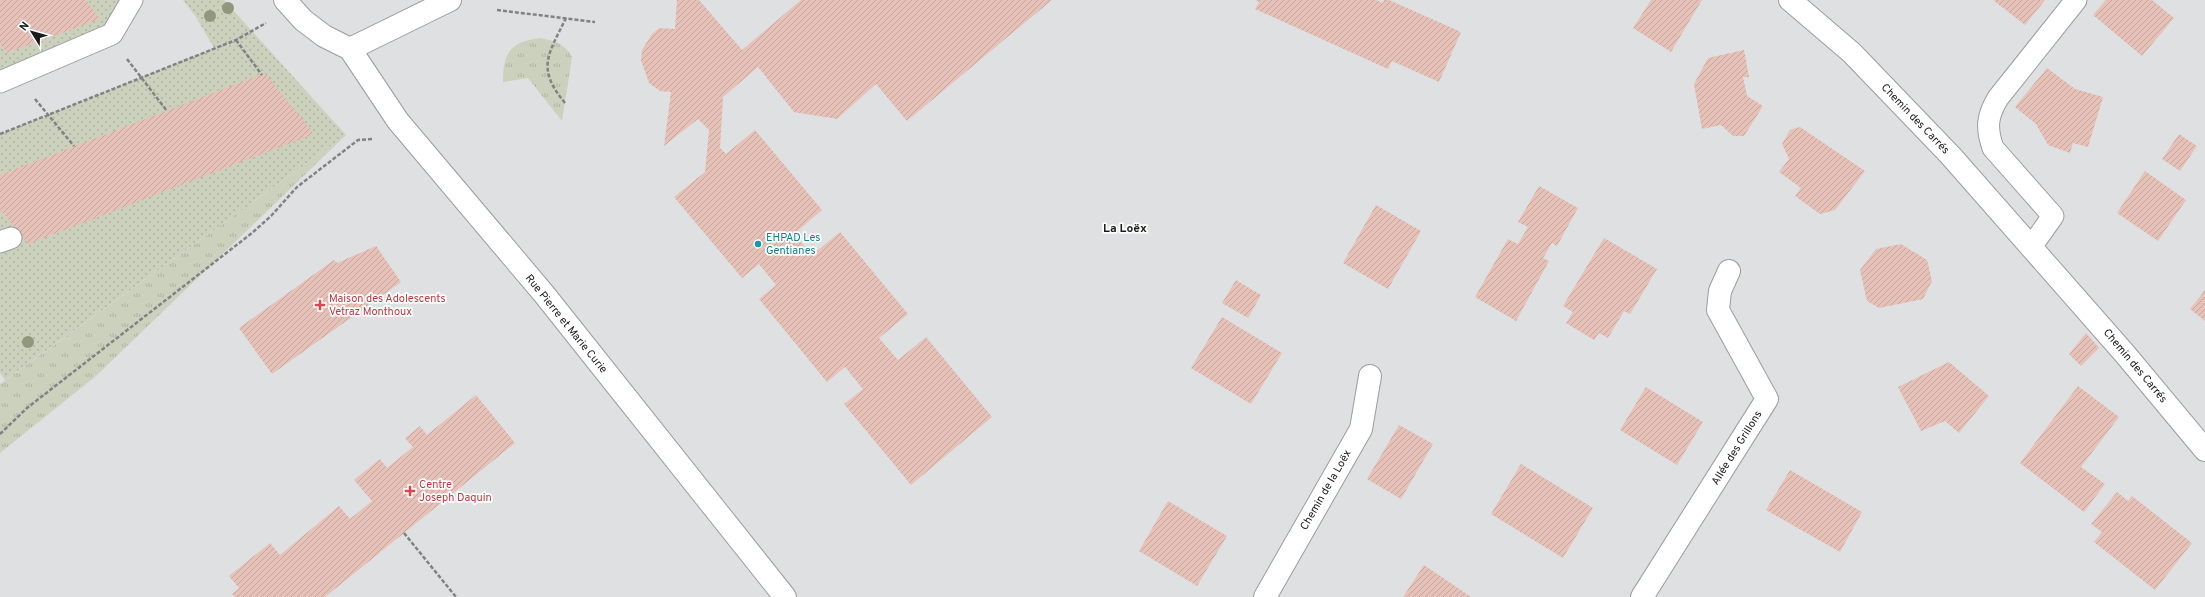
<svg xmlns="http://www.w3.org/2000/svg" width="2205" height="597" font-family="Overpass,sans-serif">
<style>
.grass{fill:url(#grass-tufts)}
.park{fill:url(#park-dots)}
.building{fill:url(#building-hatch)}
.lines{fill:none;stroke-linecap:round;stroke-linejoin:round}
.lane-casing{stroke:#9b9c9d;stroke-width:23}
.street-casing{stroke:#9b9c9d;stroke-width:24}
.path{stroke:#818283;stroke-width:2.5;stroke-dasharray:4 2;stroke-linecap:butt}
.lane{stroke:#fff;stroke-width:21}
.street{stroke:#fff;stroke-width:22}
.tree{fill:#90977c}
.culture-dot{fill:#0f9aa8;stroke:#fff;stroke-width:1.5}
.health-dot{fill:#e0444e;stroke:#fff;stroke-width:1.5}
.labels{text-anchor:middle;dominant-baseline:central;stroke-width:3.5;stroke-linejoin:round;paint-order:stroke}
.street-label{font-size:11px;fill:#191a1a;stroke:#fff}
.culture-label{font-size:11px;fill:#0d838f;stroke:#fff;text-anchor:start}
.health-label{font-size:11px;fill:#be3a42;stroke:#fff;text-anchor:start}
.neighbourhood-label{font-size:12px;font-weight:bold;fill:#191a1a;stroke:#fff}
</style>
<defs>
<pattern id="grass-tufts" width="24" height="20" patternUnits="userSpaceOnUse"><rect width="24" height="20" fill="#cbd1bd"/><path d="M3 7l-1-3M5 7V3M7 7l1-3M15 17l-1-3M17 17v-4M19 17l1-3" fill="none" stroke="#aeb3a2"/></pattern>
<pattern id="park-dots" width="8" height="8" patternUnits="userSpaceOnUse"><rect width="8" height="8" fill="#cbd1bd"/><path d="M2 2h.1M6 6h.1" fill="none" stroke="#aeb3a2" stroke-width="1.8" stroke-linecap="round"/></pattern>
<pattern id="building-hatch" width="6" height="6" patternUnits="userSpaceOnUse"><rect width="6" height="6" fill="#e6c1b8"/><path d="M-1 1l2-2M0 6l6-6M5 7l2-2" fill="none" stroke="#c5a59e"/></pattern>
</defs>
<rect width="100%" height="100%" fill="#dfe0e1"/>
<path class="grass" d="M 541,38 C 555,41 565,44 572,57 L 562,121 L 528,78 L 503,82 C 503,52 511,41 541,38 Z
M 346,135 L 96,376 L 0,453 L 0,384 Z"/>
<path class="park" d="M 86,0 L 132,0 L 124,16 L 0,82 L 0,44 L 7,53 L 99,19 Z
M 183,0 L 224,0 L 346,135 L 5,380 L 0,373 L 0,134 L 214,48 L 196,17 Z"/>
<path class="building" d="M 0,0 L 86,0 L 100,19 L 7,53 L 0,44 Z
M 677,0 L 699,0 L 742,50 L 801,0 L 1052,0 L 907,121 L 876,84 L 837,119 L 794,112 L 758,67 L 723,97 L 720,148 L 726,154 L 755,130 L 822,210 L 794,234 L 812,255 L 840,232 L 908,314 L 879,338 L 898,360 L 926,337 L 992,417 L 911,485 L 844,404 L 863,389 L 845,367 L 827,382 L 759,299 L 776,285 L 759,264 L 742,278 L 674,197 L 705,172 L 709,130 L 698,119 L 664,146 L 671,92 L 660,91 L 649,83 L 641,60 L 642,50 L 652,34 L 659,28 L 675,29 Z
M 1255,0 L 1376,0 L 1383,3 L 1384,0 L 1389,0 L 1461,32 L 1439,82 L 1392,61 L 1388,69 L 1255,9 L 1259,2 Z
M 1651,0 L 1702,0 L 1671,52 L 1633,28 Z
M 1993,0 L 2045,0 L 2025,25 Z
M 2106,0 L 2152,0 L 2174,18 L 2142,56 L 2093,15 Z
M 1744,50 L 1749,77 L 1743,77 L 1747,96 L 1763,106 L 1744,136 L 1733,136 L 1721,125 L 1702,129 L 1694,84 L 1708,58 Z
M 2047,68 L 2075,89 L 2103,97 L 2088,147 L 2073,143 L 2070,153 L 2048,145 L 2036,124 L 2015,107 Z
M 265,73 L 314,134 L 28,244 L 0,209 L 0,175 Z
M 1800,127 L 1865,171 L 1835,210 L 1820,214 L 1795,196 L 1801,188 L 1779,172 L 1789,159 L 1782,144 L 1790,130 Z
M 2179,134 L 2197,146 L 2180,171 L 2162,159 Z
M 2145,171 L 2186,200 L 2158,241 L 2117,213 Z
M 1539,186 L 1578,208 L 1557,246 L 1552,243 L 1543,258 L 1549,261 L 1516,321 L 1475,297 L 1508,239 L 1518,244 L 1528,227 L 1518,222 Z
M 1376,205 L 1421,231 L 1388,289 L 1343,263 Z
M 1604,238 L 1657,269 L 1630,314 L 1624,311 L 1608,338 L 1599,333 L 1594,340 L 1566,323 L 1573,312 L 1563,306 Z
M 1901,244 L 1927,260 L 1932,281 L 1923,299 L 1879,308 L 1867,301 L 1860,270 L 1876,249 Z
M 376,246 L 401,282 L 272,374 L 239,328 L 334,260 L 337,263 Z
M 1236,280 L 1261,295 L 1248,318 L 1222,303 Z
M 2205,290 L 2205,321 L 2190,309 Z
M 1222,317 L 1282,353 L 1251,404 L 1191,368 Z
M 2086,333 L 2099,348 L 2081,366 L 2069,354 Z
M 1949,362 L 1989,396 L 1959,433 L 1945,421 L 1921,431 L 1898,387 Z
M 2078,386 L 2119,417 L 2081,467 L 2105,484 L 2084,512 L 2020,463 Z
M 1646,387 L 1703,422 L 1677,465 L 1620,430 Z
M 476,395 L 515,443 L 325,597 L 235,597 L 232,594 L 239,588 L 229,576 L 270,543 L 280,555 L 339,506 L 350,519 L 372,501 L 354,480 L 380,459 L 387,468 L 413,447 L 405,438 L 420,426 L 427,435 Z
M 1399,425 L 1433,444 L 1401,499 L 1367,479 Z
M 1521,464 L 1593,508 L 1563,558 L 1491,514 Z
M 1790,470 L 1862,512 L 1840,552 L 1766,510 Z
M 2117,492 L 2128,501 L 2132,496 L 2192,543 L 2155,590 L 2094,542 L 2102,532 L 2091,524 Z
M 1168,501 L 1227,536 L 1197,586 L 1139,551 Z
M 1424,565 L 1471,597 L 1403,597 Z"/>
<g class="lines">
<defs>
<path id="lane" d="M 0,82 L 112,34 L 132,0
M 0,242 L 11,238
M 2031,247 L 2053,216 L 1993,148 C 1986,128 1987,116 1998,98 L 2076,0"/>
<path id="street" d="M 285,0 L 303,20 L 324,36 L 350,49 L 398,121 L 544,294 L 785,597
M 1790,0 L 1852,53 L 1951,156 L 2125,354 L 2205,450
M 350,49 L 450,0
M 1265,597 L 1361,429 L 1370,376
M 1642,597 L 1767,399 L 1718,310 L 1720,291 L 1729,271"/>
</defs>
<use href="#lane" class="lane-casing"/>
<use href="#street" class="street-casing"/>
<path class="path" d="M 497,10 L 595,22
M 236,40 L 262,75
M 127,59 L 167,111
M 35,99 L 74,146
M 565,103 C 536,68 548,55 566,18
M 0,134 L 236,40 L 266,23
M 0,434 L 27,408 L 252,233 L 271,216 L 297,187 L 358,140 L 373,139
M 404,533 L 456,597"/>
<use href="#lane" class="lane"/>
<use href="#street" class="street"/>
</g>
<g class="tree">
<circle cx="228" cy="8" r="6"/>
<circle cx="210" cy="16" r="6"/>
<circle cx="28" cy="342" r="6"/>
</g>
<circle class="culture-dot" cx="758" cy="244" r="4"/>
<g class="health-dot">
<path d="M318 299h4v4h4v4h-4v4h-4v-4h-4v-4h4z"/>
<path d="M408 485h4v4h4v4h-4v4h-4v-4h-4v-4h4z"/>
</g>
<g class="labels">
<g class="street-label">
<text transform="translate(1915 119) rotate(46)">Chemin des Carrés</text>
<text transform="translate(566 324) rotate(51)">Rue Pierre et Marie Curie</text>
<text transform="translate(2135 366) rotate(50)">Chemin des Carrés</text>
<text transform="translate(1737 448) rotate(-58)">Allée des Grillons</text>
<text transform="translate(1326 490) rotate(-60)">Chemin de la Loëx</text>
</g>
<g class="culture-label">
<text x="766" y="238">EHPAD Les<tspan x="766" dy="13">Gentianes</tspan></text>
</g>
<g class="health-label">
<text x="329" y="299">Maison des Adolescents<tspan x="329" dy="13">Vetraz Monthoux</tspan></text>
<text x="419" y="485">Centre<tspan x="419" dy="13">Joseph Daquin</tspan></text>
</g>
<g class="neighbourhood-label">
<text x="1125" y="229">La Loëx</text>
</g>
</g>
<g transform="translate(32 32) rotate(307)" stroke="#ffffff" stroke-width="3" paint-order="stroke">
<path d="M0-3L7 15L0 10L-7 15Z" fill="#191a1a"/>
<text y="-6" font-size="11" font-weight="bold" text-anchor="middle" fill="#191a1a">N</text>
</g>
</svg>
